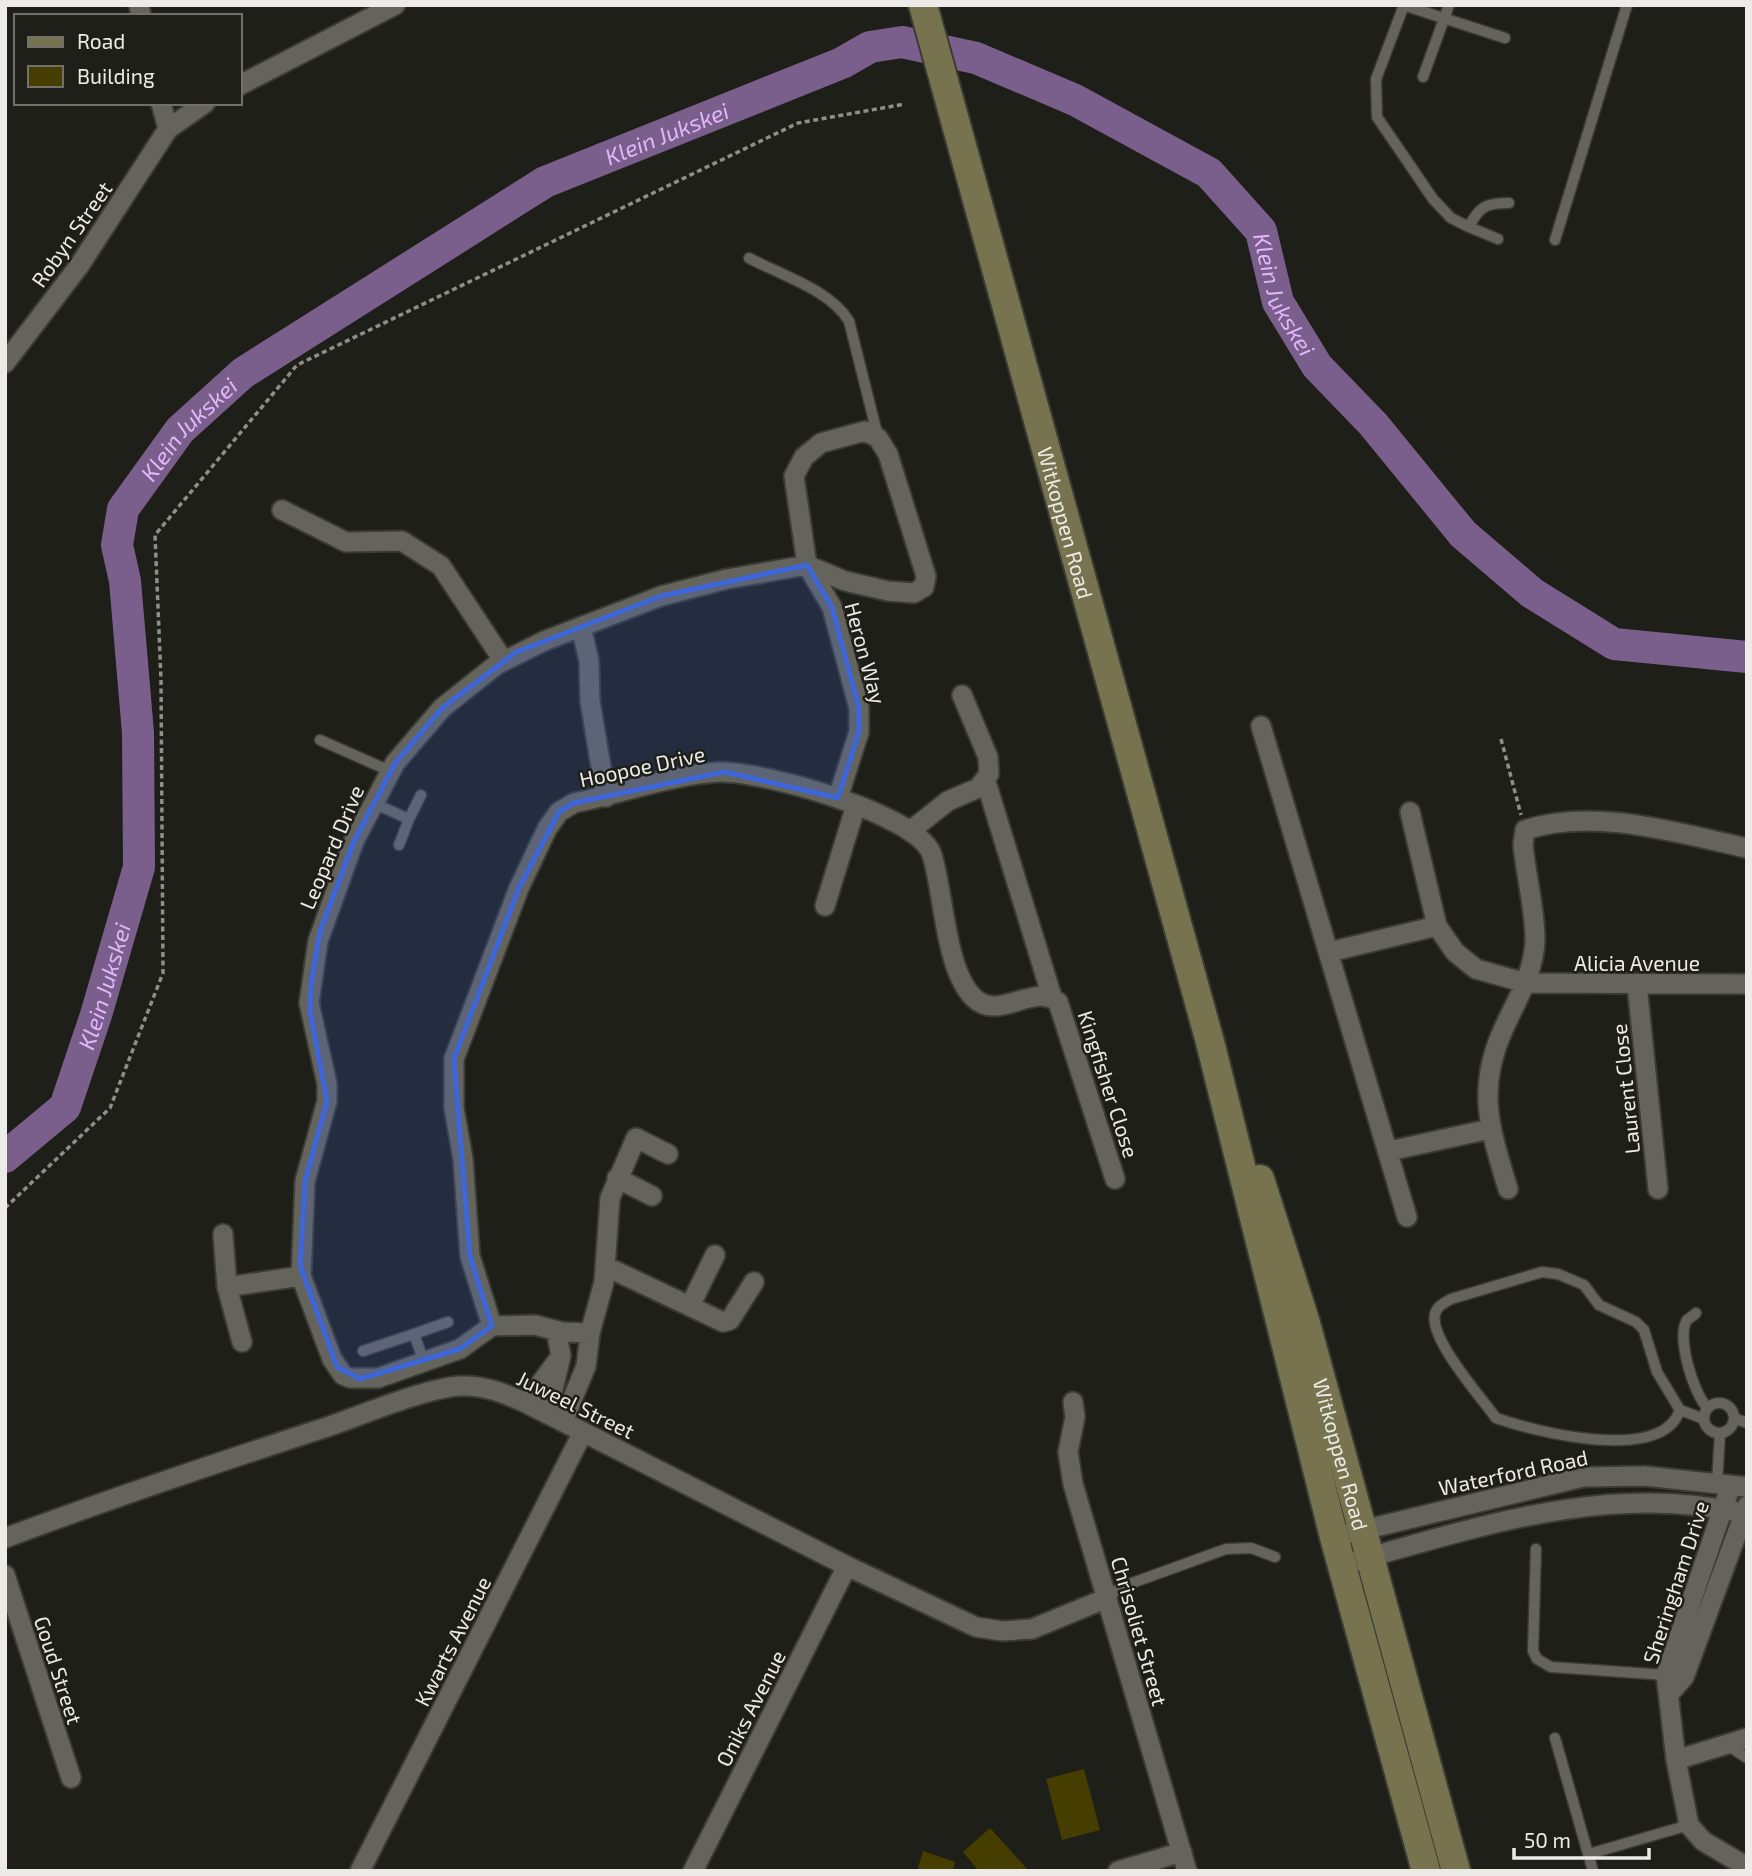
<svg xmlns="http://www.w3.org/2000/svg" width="1752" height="1876" font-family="'Exo 2',sans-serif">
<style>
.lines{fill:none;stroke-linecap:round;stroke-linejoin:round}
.river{stroke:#7a5e8b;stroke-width:32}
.building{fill:#453e00}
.service-casing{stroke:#3b3b36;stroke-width:13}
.minor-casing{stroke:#3b3b36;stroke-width:23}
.secondary-casing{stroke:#3b3b36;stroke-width:32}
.path{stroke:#8f8e89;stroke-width:3.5;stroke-dasharray:5 3.5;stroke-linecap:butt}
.service{stroke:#65645c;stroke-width:10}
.minor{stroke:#65645c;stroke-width:19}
.secondary{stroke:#78734f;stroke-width:28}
.marked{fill:#3c66da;fill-opacity:0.2;stroke:#3c66da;stroke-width:5;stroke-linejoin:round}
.labels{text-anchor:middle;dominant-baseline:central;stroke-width:5;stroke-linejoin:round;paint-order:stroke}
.street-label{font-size:21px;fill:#ecebe7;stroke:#1f1f19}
.water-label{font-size:23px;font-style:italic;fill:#e1b6fb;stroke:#1f1f19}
</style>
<rect width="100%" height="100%" fill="#1f1f19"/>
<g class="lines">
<path class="river" id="s1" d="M 5,1157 L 65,1107 L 96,1015 L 139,867 L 138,733 L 125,581 L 117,545 L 123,509 L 180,430 L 243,373 L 545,182 L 842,63 L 870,47 L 902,42 L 976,58 L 1075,100 L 1209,173 L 1261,231 L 1278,302 L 1317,366 L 1373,424 L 1463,534 L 1532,593 L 1614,644 L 1747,657"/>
</g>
<path class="building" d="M 1084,1769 L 1100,1830 L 1062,1840 L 1046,1779 Z
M 990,1828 L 1029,1871 L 979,1871 L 963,1852 Z
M 923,1851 L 955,1862 L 953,1871 L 917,1871 Z"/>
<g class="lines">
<defs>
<path id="service" d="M 1403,5 L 1505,38
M 1404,5 L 1376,79 L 1377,117 L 1433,199 L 1451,218 L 1469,227 C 1479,206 1487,203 1509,203
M 1423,77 L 1449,5
M 1469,227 L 1498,239
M 1555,240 L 1627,5
M 749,258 C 781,275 830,290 849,321 L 878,437
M 320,740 L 390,771
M 373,803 L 409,819 L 421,795
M 399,845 L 409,819
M 1696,1313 C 1696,1314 1688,1319 1687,1320 C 1676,1337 1694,1396 1708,1408
M 363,1351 L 414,1334
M 424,1362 L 414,1334 L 448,1322
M1704 1418a15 15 0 1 1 30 0a15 15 0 1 1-30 0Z
M 1680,1410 C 1662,1464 1536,1432 1496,1418 C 1481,1397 1429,1339 1435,1314 C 1437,1306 1444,1303 1451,1299 L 1542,1272 L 1558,1274 L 1584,1285 L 1599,1305 L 1636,1322 L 1644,1330 L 1657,1372 L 1680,1410 L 1704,1419
M 1734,1418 L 1747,1423
M 1717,1483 L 1720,1433
M 1536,1549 L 1533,1651 L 1537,1659 L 1551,1667 L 1666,1675
M 1107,1598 L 1121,1587 L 1226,1549 L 1251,1548 L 1275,1557
M 1555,1738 L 1593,1871
M 1727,1745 L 1747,1758
M 1589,1854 L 1689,1825"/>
<path id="minor" d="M 139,5 L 141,16
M 240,85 L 395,5
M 161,103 L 168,129
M 5,363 L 79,266 L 168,129 L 205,103
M 282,510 L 346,542 L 402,541 L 441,566 L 503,660
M 581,627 L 589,661 L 590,701 L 606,797
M 1261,726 L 1407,1217
M 986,782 L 1052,997
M 1410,812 L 1437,926 L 1455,952 L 1476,969 L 1526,983 L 1747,984
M 910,831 L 948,801 L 978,788 L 989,774 L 988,757 L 962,695
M 825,906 L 856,805
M 1329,952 L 1437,926
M 1637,985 L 1658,1189
M 1389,1151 L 1490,1129
M 617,1178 L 652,1196
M 1508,1189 C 1490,1129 1476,1090 1503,1030 C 1516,1001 1534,973 1535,940 C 1535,909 1526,876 1523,845 L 1525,830 C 1594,807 1678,833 1747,848
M 223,1234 L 227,1287 L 242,1342
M 607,1267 L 723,1322 L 730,1320 L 754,1282
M 227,1287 L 301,1276
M 690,1306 L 715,1255
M 492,1326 L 460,1349 L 378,1378 L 350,1378 L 343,1375 L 332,1359 L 301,1276 L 305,1181 L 327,1101 L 327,1084 L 309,1003 L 318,941 L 354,841 L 395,763 L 442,708 L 496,665 L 544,641 L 661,596 L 727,579 L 807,565 L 845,581 L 888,591 L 914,593 L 924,587 L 926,576 L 888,454 L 878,438 L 865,431 L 821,443 L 804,457 L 794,476 L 807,565 L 832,607 L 859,708 L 859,732 L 838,798
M 492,1326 L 470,1256 L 463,1159 L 454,1108 L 454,1059 L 519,888 L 547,829 L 559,812 L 574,803 C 620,794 675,774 720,772 C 761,771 919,814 932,855 C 944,893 945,969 973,997 C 998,1023 1033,982 1058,1002 L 1115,1179
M 492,1326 L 535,1325 L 562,1332 L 590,1333
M 1073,1402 L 1075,1417 L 1068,1452 L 1073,1484 L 1187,1871
M 526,1403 L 558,1360
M 547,1414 L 561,1356 L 556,1330
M 563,1422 L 586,1366 L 590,1333 L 604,1282 L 610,1198 L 636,1138 L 668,1154
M 1731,1485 L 1666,1675 L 1676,1760 L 1689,1825 L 1703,1841 L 1747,1867
M 1334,1537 L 1583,1477 L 1645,1476 L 1747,1487
M 5,1538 C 112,1498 219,1462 327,1427 C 362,1415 426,1388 460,1386 C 484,1385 504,1393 526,1403 L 847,1566 L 976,1627 L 1002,1631 L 1032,1629 L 1107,1598
M 1341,1565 C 1476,1528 1607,1481 1747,1514
M 5,1575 L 71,1778
M 1670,1693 L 1684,1677 L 1747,1506
M 1676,1760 L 1747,1738
M 360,1871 L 583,1432
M 693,1871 L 847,1566
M 1118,1871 L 1182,1852"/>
<g id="secondary">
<path id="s2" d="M 923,5 L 1210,1042 L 1334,1537 L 1426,1871"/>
<path id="s3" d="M 1260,1179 L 1305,1320 L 1456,1871"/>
</g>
</defs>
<use href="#service" class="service-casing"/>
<use href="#minor" class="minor-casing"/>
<use href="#secondary" class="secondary-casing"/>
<path class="path" d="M 1501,739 L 1521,815
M 5,1208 L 110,1108 L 163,973 L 161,680 L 155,535 L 297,365 L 798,123 L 905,104"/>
<use href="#service" class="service"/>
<use href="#minor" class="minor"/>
<use href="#secondary" class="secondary"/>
</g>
<path class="marked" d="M 807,565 L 832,607 L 859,708 L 859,732 L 838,798 L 724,772 L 574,803 L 559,812 L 519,888 L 454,1059 L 470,1256 L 492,1326 L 460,1349 L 360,1379 L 337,1367 L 300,1266 L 305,1181 L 327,1101 L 310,1012 L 311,984 L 320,931 L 354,841 L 395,763 L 442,708 L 516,652 L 661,596 Z"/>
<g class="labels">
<g class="street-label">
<text transform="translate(71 234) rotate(-55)">Robyn Street</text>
<text stroke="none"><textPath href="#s2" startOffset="537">Witkoppen Road</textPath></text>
<text transform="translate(866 653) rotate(75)">Heron Way</text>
<text transform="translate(642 766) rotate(-12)">Hoopoe Drive</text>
<text transform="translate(331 847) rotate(-67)">Leopard Drive</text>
<text x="1637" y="962">Alicia Avenue</text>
<text transform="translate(1109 1084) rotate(72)">Kingfisher Close</text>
<text transform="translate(1625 1089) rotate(-96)">Laurent Close</text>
<text transform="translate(576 1404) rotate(26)">Juweel Street</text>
<text stroke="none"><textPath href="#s3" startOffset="287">Witkoppen Road</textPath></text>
<text transform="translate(1513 1472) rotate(-12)">Waterford Road</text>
<text transform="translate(1675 1582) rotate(-72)">Sheringham Drive</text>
<text transform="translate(1140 1631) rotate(74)">Chrisoliet Street</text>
<text transform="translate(452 1641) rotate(-63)">Kwarts Avenue</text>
<text transform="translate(59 1670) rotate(72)">Goud Street</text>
<text transform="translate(750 1708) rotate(-63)">Oniks Avenue</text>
</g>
<g class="water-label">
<text stroke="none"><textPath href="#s1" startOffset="1360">Klein Jukskei</textPath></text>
<text stroke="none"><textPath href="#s1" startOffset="2095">Klein Jukskei</textPath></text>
<text stroke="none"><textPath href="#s1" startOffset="793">Klein Jukskei</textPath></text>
<text stroke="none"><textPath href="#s1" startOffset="205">Klein Jukskei</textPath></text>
</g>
</g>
<rect width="1752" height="1876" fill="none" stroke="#ecebe7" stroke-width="14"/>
<rect x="14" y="14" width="228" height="91" fill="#1f1f19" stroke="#71716b" stroke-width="2"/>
<rect x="28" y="37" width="35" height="10" fill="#78734f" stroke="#71716b" stroke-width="2"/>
<text x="77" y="49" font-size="21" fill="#ecebe7">Road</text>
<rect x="28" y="66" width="35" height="21" fill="#453e00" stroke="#71716b" stroke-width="2"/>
<text x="77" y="84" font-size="21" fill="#ecebe7">Building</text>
<path d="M1514 1848v10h135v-10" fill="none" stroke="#ecebe7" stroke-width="3.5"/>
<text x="1524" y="1848" font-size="21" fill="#ecebe7" stroke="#1f1f19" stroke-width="5" paint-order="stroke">50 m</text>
</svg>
